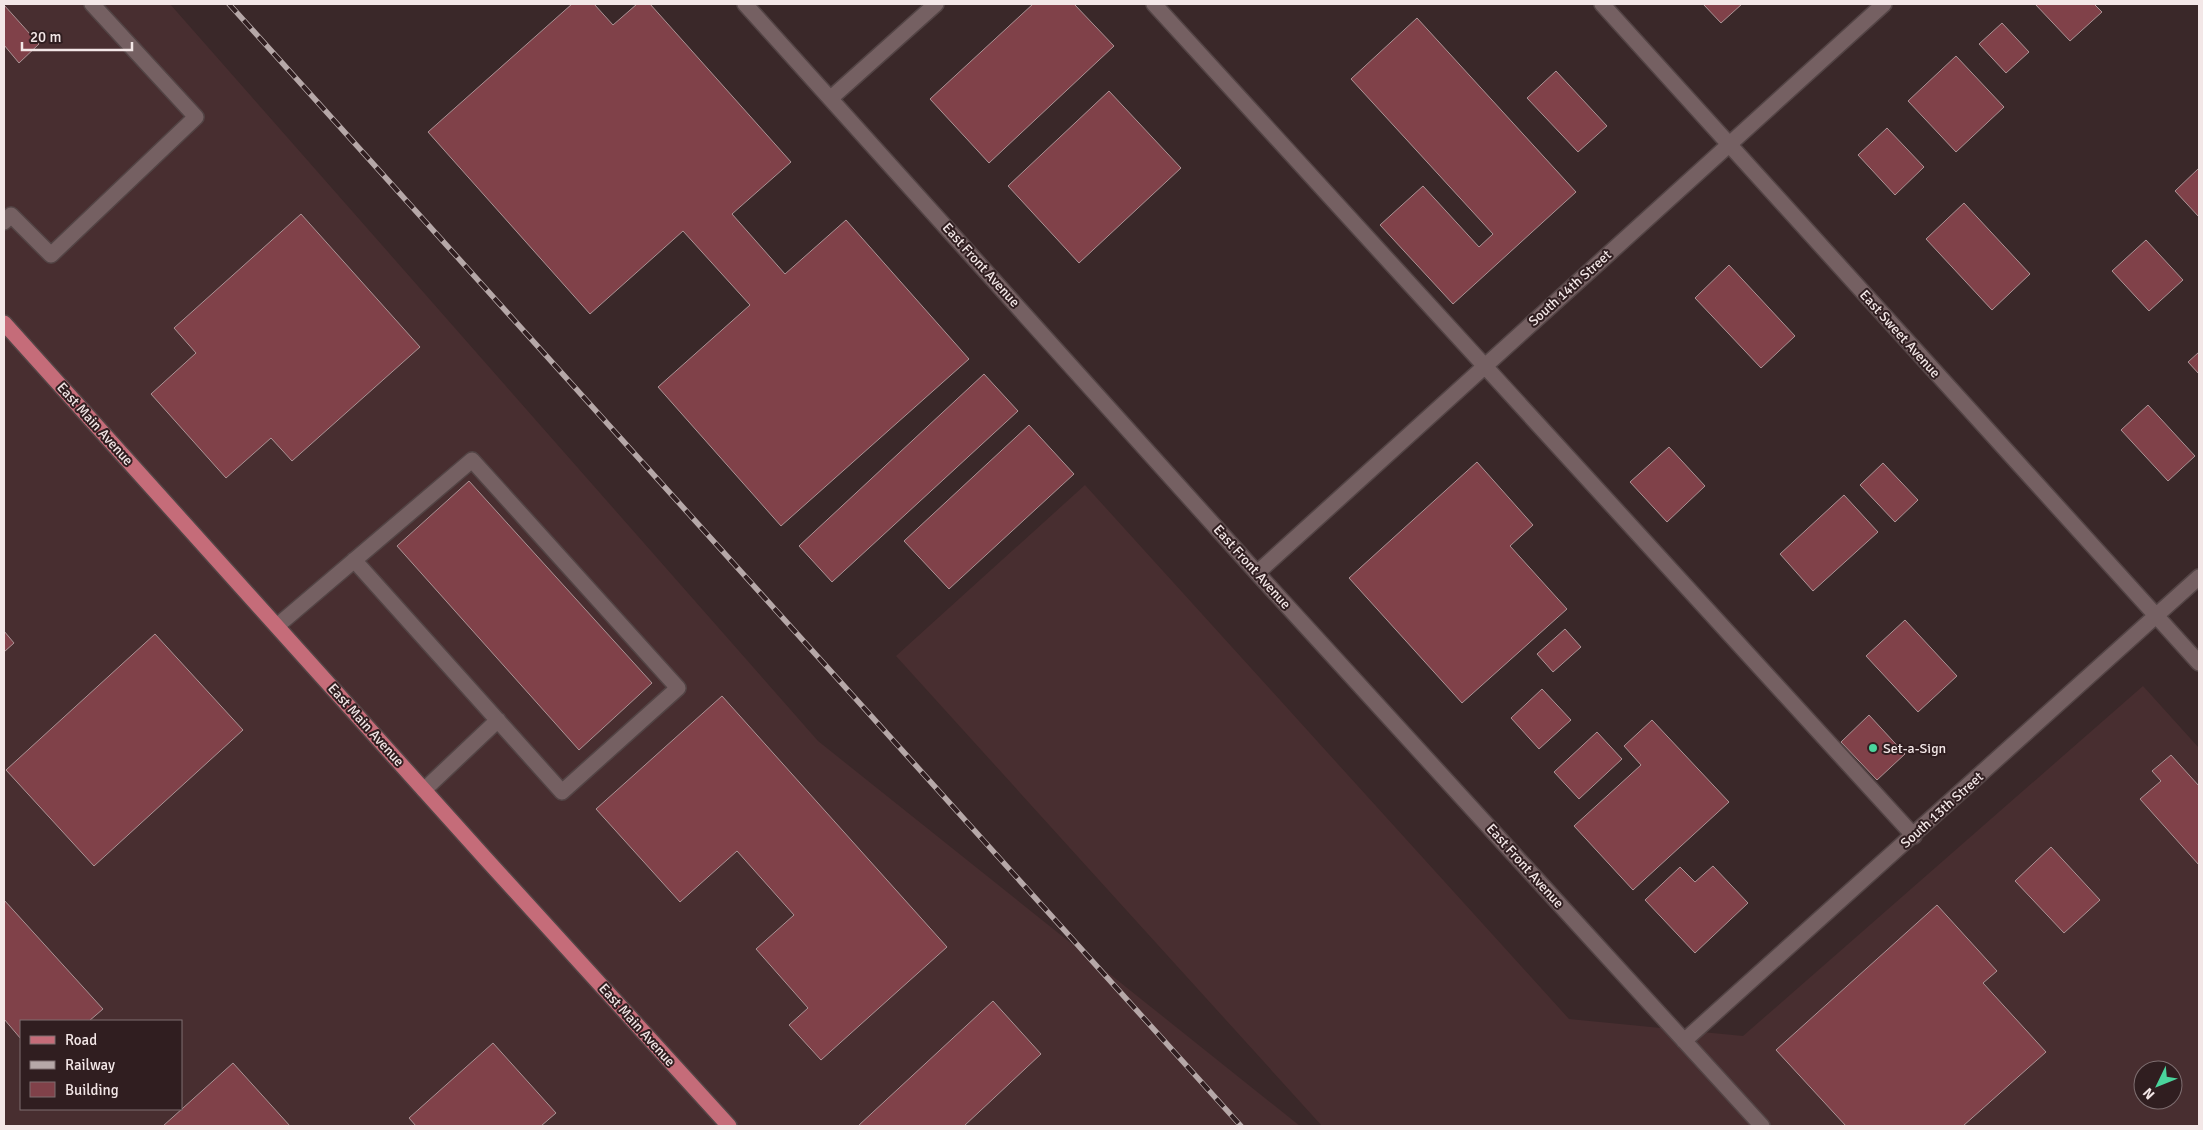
<svg xmlns="http://www.w3.org/2000/svg" width="2203" height="1130" font-family="Signika,sans-serif">
<style>
.built{fill:#482e30;fill-rule:evenodd}
.building{fill:#804149;stroke:#ab9395}
.lines{fill:none;stroke-linecap:round;stroke-linejoin:round}
.minor-casing{stroke:#534445;stroke-width:18}
.major-casing{stroke:#534445;stroke-width:18}
.minor{stroke:#756062;stroke-width:15}
.major{stroke:#c56c79;stroke-width:15}
.rail-casing{stroke:#b6a8a8;stroke-width:5.5}
.rail{stroke:#301e20;stroke-width:4;stroke-dasharray:11;stroke-linecap:butt}
.poi-dot{fill:#4ad49c;stroke:#301e20;stroke-width:2}
.labels{text-anchor:middle;dominant-baseline:central;stroke-width:4;stroke-linejoin:round;paint-order:stroke}
.street-label{font-size:14px;fill:#f3e7e7;stroke:#301e20}
.poi-label{font-size:14px;fill:#f3e7e7;stroke:#301e20;text-anchor:start}
</style>
<rect width="100%" height="100%" fill="#3a2829"/>
<path class="built" d="M 4,4 L 170,4 L 818,741 L 1300,1126 L 4,1126 ZM 21,1021 L 181,1021 L 181,1109 L 21,1109 Z
M 1085,485 L 1569,1019 L 1743,1036 L 2143,686 L 2199,748 L 2199,1126 L 1322,1126 L 896,656 ZM 2143,1070 L 2173,1070 L 2173,1100 L 2143,1100 Z"/>
<path class="building" d="M 572,4 L 594,4 L 613,25 L 637,4 L 650,4 L 791,162 L 732,214 L 785,274 L 846,220 L 969,359 L 781,526 L 658,387 L 750,305 L 683,231 L 590,314 L 428,132 Z
M 1033,4 L 1074,4 L 1114,46 L 989,163 L 930,99 Z
M 1703,4 L 1742,4 L 1721,23 Z
M 2035,4 L 2094,4 L 2102,12 L 2070,41 Z
M 4,5 L 39,44 L 19,63 L 4,45 Z
M 1417,18 L 1576,192 L 1453,304 L 1380,225 L 1423,186 L 1479,247 L 1493,234 L 1351,79 Z
M 2002,23 L 2029,52 L 2006,73 L 1979,44 Z
M 1956,56 L 2004,107 L 1956,152 L 1908,101 Z
M 1556,71 L 1607,126 L 1578,152 L 1527,98 Z
M 1109,91 L 1181,168 L 1079,263 L 1008,186 Z
M 1887,128 L 1924,167 L 1895,195 L 1858,155 Z
M 2199,168 L 2199,217 L 2175,191 Z
M 1964,203 L 2030,274 L 1992,310 L 1926,239 Z
M 301,214 L 420,347 L 292,461 L 271,438 L 226,478 L 151,394 L 196,353 L 174,328 Z
M 2146,240 L 2183,280 L 2149,311 L 2112,271 Z
M 1729,265 L 1795,336 L 1761,368 L 1695,298 Z
M 2199,352 L 2199,374 L 2188,362 Z
M 984,374 L 1018,411 L 832,582 L 799,546 Z
M 2148,405 L 2195,456 L 2168,481 L 2121,430 Z
M 1029,425 L 1074,474 L 949,589 L 904,541 Z
M 1669,447 L 1705,486 L 1667,522 L 1630,482 Z
M 1477,462 L 1533,525 L 1510,546 L 1567,609 L 1462,703 L 1349,578 Z
M 1883,463 L 1918,500 L 1895,522 L 1860,485 Z
M 469,481 L 652,683 L 579,750 L 397,546 Z
M 1844,495 L 1878,532 L 1813,591 L 1780,554 Z
M 1905,620 L 1957,676 L 1918,712 L 1866,656 Z
M 1565,629 L 1581,647 L 1553,672 L 1537,654 Z
M 4,631 L 14,643 L 4,652 Z
M 155,634 L 243,730 L 94,866 L 6,770 Z
M 1542,689 L 1571,720 L 1539,749 L 1511,718 Z
M 722,696 L 947,947 L 821,1060 L 789,1025 L 808,1008 L 756,949 L 794,915 L 737,851 L 680,902 L 596,809 Z
M 1869,715 L 1905,754 L 1877,780 L 1841,742 Z
M 1652,720 L 1729,802 L 1633,890 L 1574,826 L 1641,765 L 1624,746 Z
M 1597,732 L 1622,759 L 1579,799 L 1554,772 Z
M 2171,755 L 2199,786 L 2199,865 L 2140,799 L 2161,781 L 2152,771 Z
M 2051,847 L 2100,900 L 2064,933 L 2015,881 Z
M 1713,866 L 1748,903 L 1695,953 L 1645,900 L 1680,867 L 1695,882 Z
M 4,900 L 103,1009 L 89,1021 L 21,1021 L 21,1039 L 4,1019 Z
M 1937,905 L 1997,971 L 1983,983 L 2046,1052 L 1963,1126 L 1846,1126 L 1776,1050 Z
M 993,1001 L 1041,1054 L 964,1126 L 858,1126 Z
M 493,1043 L 556,1113 L 541,1126 L 416,1126 L 409,1118 Z
M 233,1063 L 290,1126 L 163,1126 Z"/>
<g class="lines">
<defs>
<path id="minor" d="M 745,4 L 1257,573 L 1762,1126
M 1154,4 L 1914,836
M 1602,4 L 2199,663
M 831,98 L 936,4
M 4,222 L 11,215 L 51,255 L 196,117 L 92,4
M 1257,573 L 1884,4
M 277,626 L 472,460 L 678,688 L 562,792 L 354,560
M 424,790 L 498,720
M 1684,1041 L 2199,577"/>
<path id="major" d="M 4,323 L 486,859 L 729,1126"/>
</defs>
<use href="#minor" class="minor-casing"/>
<use href="#major" class="major-casing"/>
<use href="#minor" class="minor"/>
<use href="#major" class="major"/>
<defs>
<path id="rail" d="M 229,4 L 1241,1126"/>
</defs>
<use href="#rail" class="rail-casing"/>
<use href="#rail" class="rail"/>
</g>
<circle class="poi-dot" cx="1873" cy="748" r="5"/>
<g class="labels">
<g class="street-label">
<text transform="translate(981 265) rotate(48)">East Front Avenue</text>
<text transform="translate(1570 288) rotate(-42)">South 14th Street</text>
<text transform="translate(1900 334) rotate(48)">East Sweet Avenue</text>
<text transform="translate(95 424) rotate(48)">East Main Avenue</text>
<text transform="translate(1252 567) rotate(48)">East Front Avenue</text>
<text transform="translate(366 725) rotate(48)">East Main Avenue</text>
<text transform="translate(1942 810) rotate(-42)">South 13th Street</text>
<text transform="translate(1525 866) rotate(48)">East Front Avenue</text>
<text transform="translate(637 1025) rotate(48)">East Main Avenue</text>
</g>
<g class="poi-label">
<text x="1883" y="748">Set-a-Sign</text>
</g>
</g>
<rect width="2203" height="1130" fill="none" stroke="#f3e7e7" stroke-width="10"/>
<rect x="20" y="1020" width="162" height="90" fill="#301e20" stroke="#7e6e70"/>
<rect x="30" y="1036" width="25" height="8" fill="#c56c79" stroke="#7e6e70"/>
<text x="65" y="1045" font-size="15" fill="#f3e7e7">Road</text>
<rect x="30" y="1061" width="25" height="8" fill="#b6a8a8" stroke="#7e6e70"/>
<text x="65" y="1070" font-size="15" fill="#f3e7e7">Railway</text>
<rect x="30" y="1082" width="25" height="15" fill="#804149" stroke="#7e6e70"/>
<text x="65" y="1095" font-size="15" fill="#f3e7e7">Building</text>
<g transform="translate(2158 1085) rotate(227)"><circle r="24" fill="#301e20" stroke="#7e6e70"/>
<path d="M0-4L9 19L0 12L-9 19Z" fill="#4ad49c"/>
<text y="-8" font-size="14" font-weight="bold" text-anchor="middle" fill="#f3e7e7">N</text>
</g>
<path d="M22 42v8h110v-8" fill="none" stroke="#f3e7e7" stroke-width="2.5"/>
<text x="30" y="42" font-size="15" fill="#f3e7e7" stroke="#301e20" stroke-width="4" paint-order="stroke">20 m</text>
</svg>
